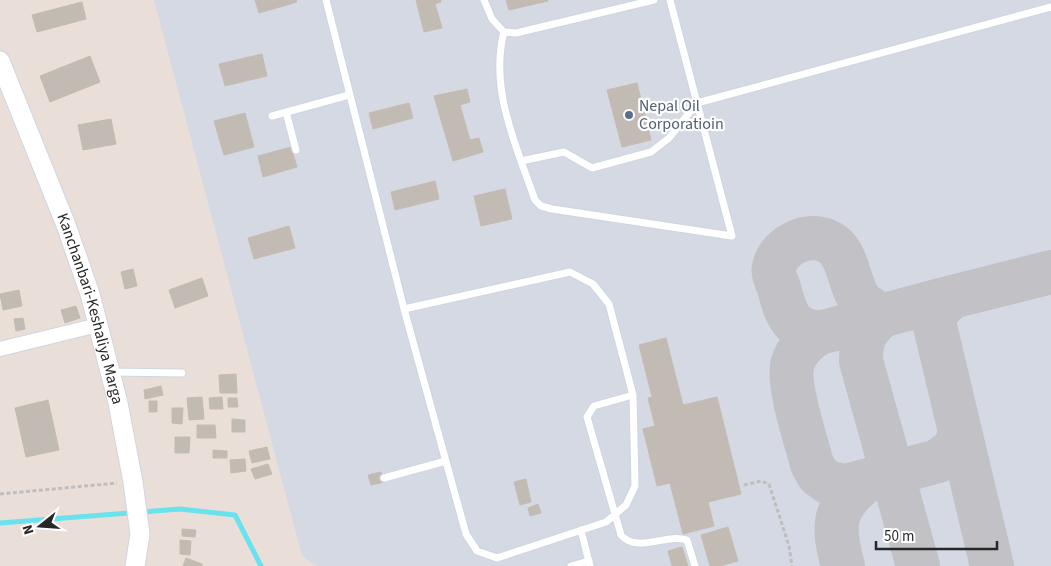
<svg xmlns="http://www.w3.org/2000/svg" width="1051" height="566" font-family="'Source Sans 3',sans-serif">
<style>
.airport{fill:#d4d9e3}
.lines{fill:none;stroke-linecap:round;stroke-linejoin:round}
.stream{stroke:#69e2ee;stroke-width:5}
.taxiway{stroke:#c2c1c5;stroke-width:44}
.building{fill:#c2bbb4;stroke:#c5bbb2}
.lane-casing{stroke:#ced5e1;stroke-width:9}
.street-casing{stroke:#ced5e1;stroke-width:16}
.secondary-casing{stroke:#ced5e1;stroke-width:21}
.path{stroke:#bebebe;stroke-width:3;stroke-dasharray:4 2.5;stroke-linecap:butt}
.lane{stroke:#fff;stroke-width:7}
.street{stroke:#fff;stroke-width:14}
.secondary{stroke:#fff;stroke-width:19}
.service-dot{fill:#5c6f8a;stroke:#fff;stroke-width:2}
.labels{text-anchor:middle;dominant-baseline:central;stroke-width:4.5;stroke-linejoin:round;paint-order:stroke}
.service-label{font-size:16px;fill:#4e5e75;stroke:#fff;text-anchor:start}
.street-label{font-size:16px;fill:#272727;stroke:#fff}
</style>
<rect width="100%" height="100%" fill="#eadfd8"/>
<path class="airport" d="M 154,0 L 1051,0 L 1051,566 L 317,566 L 302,556 Z"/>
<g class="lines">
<path class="stream" d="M 0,523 L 180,509 L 235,515 L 261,566"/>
<path class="taxiway" d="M 881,316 C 875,311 865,306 860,300 C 846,280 850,246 821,239 C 802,235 779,247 774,267 C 772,273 777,282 779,288 C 785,311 790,330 816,332 C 826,333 840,327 849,325 C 884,315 918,306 952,297
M 881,316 C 865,332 861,338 861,361 L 918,566
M 819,333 C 808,340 797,349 793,362 C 786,383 806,440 812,464 L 818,475 L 829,483 L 846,486 L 938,461 L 955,448 L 960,433
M 843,566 C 832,526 832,508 866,481
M 992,566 L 934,322 L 938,310 L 952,297 L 1051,272"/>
</g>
<path class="building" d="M 255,0 L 296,0 L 297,2 L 259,13 Z
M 416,0 L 441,0 L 441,2 L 435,4 L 442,28 L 424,32 Z
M 506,0 L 548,0 L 548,1 L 509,10 Z
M 82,2 L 86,19 L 37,32 L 32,15 Z
M 262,54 L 267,76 L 225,86 L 219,64 Z
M 90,56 L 100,82 L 50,102 L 40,76 Z
M 637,83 L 651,140 L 622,147 L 607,90 Z
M 467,89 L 470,102 L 460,105 L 470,140 L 479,138 L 483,152 L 453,161 L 434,96 Z
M 409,103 L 413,118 L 373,129 L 369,113 Z
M 245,113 L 254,147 L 224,155 L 214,121 Z
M 111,119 L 116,144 L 83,150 L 78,125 Z
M 291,147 L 297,167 L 263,177 L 258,156 Z
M 435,181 L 439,199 L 395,210 L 391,192 Z
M 505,189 L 512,219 L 481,226 L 474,196 Z
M 289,226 L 295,248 L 254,259 L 248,238 Z
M 133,269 L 137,286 L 125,289 L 121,272 Z
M 202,278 L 208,296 L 175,308 L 169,290 Z
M 19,290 L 22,306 L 3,310 L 0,294 Z
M 76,306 L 80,318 L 65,323 L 61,310 Z
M 23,318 L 25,329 L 16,331 L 14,319 Z
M 666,338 L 683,405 L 717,397 L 741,494 L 708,502 L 714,526 L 683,534 L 670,483 L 657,486 L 643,429 L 655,426 L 648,398 L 652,397 L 639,345 Z
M 236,374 L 237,393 L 220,393 L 219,375 Z
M 161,386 L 163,395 L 145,399 L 144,390 Z
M 202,397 L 204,419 L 189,420 L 187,398 Z
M 222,397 L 223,409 L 210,409 L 209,398 Z
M 228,398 L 237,398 L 238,407 L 228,407 Z
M 48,400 L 59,450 L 26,457 L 15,408 Z
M 149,401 L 157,401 L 157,412 L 149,412 Z
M 172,408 L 183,408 L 182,424 L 172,423 Z
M 232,419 L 245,420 L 245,432 L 232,432 Z
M 197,425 L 215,425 L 216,438 L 197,438 Z
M 175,437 L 190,437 L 189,453 L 175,453 Z
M 267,447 L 270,459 L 252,463 L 249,451 Z
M 213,450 L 227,451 L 227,458 L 213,458 Z
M 245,459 L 246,471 L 231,473 L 230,460 Z
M 268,464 L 272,474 L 255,479 L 251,469 Z
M 381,472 L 384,482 L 371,485 L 368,475 Z
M 526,479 L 531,502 L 520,505 L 514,482 Z
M 538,504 L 541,513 L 530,516 L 528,508 Z
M 728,527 L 738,561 L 720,566 L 710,566 L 701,535 Z
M 182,529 L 196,530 L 195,537 L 182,536 Z
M 180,540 L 191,541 L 190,555 L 180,554 Z
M 682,547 L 688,566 L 672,566 L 668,551 Z
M 186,558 L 202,564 L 202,566 L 183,566 Z"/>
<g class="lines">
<defs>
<path id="lane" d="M 326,0 L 404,309
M 484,0 L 492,19 L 504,32 L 516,33 L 654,0
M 504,32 C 489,89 517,148 535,200 L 541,206 L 552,209 L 732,236 L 670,0
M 286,112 L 296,150
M 272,116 L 349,95
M 521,161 L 564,152 L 592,168 L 651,152 L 669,138 L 697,103 L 1051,7
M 570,272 L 593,284 L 609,304 L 633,395 L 635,486 L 626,505 L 606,522 L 497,558 L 477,551 L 466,534 L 404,309 Z
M 112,372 L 182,373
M 633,395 L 594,406 L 587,417 L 621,535 C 638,554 665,533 687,540 L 695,566
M 384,478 L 446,461
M 581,530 L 590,566
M 571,566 L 589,561"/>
<path id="street" d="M 0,349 L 98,325"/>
<g id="secondary">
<path id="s1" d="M 0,61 L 66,225 L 90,294 L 118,403 L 133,482 L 140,534 L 135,566"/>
</g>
</defs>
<use href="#lane" class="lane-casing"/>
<use href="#street" class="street-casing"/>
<use href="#secondary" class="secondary-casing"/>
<path class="path" d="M 744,485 L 761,481 L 769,484 L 789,546 L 792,566
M 0,494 L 117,483"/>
<use href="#lane" class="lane"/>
<use href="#street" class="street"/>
<use href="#secondary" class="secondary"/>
</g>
<circle class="service-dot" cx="629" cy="115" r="5"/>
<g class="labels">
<g class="service-label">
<text x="639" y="106">Nepal Oil<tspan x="639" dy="18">Corporatioin</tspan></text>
</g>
<g class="street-label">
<text stroke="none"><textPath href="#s1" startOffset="264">Kanchanbari-Keshaliya Marga</textPath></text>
</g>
</g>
<g transform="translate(40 526) rotate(253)" stroke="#ffffff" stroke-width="4" paint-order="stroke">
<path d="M0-4L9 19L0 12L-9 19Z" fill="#272727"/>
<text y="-8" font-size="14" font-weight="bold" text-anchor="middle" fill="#272727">N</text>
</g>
<path d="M876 541v8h121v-8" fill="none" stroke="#272727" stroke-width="2.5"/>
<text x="884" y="541" font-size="15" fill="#272727" stroke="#ffffff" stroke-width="4" paint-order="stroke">50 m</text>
</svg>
